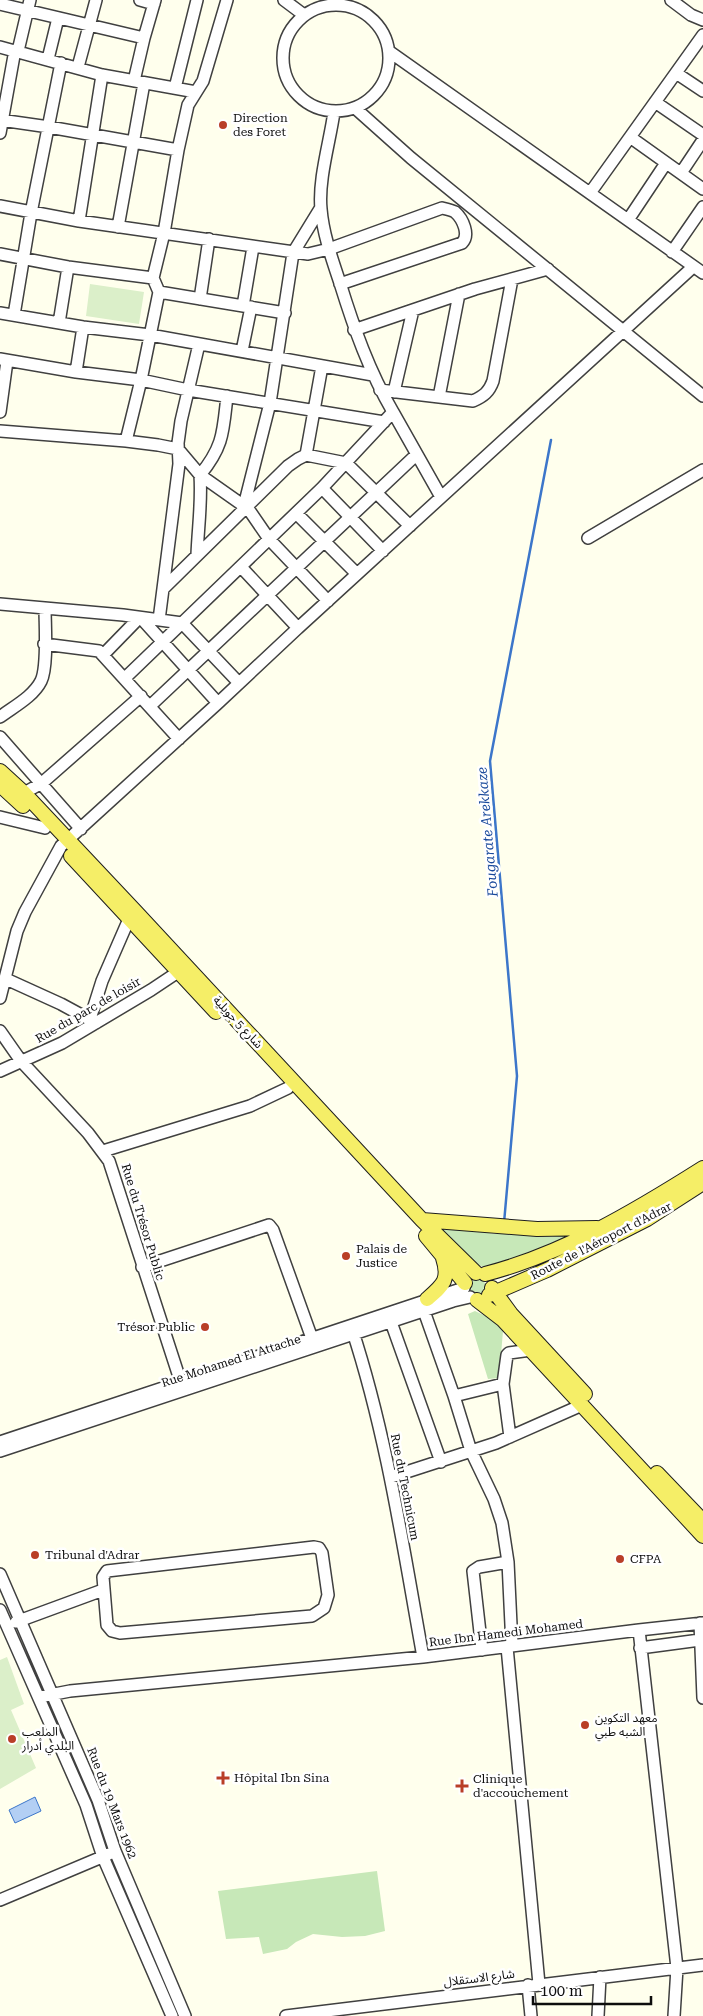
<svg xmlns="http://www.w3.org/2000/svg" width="703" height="2016" font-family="'Roboto Serif','Noto Sans Arabic',serif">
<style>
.green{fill:#c7e8b8}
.pitch{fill:#dbefc9}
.water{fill:#b3cff4;stroke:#3c76ca}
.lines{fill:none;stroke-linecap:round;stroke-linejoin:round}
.stream{stroke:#3c76ca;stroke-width:2.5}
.minor-casing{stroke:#404040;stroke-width:14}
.major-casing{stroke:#1e1e1e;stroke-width:16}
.minor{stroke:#fff;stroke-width:11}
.major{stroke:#f5ee67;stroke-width:14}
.poi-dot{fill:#b93e28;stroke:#fff;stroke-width:2}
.labels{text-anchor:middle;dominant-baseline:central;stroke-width:5;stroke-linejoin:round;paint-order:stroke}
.poi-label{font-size:12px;fill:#0d0d0d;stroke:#fff;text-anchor:start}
.street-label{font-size:12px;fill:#0d0d0d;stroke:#fff}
.water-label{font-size:14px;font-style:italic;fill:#19499b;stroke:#fff}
</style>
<rect width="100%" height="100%" fill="#ffffed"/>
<path class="green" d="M 431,1224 L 495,1234 L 587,1231 C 562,1241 506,1269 481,1266 C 469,1264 440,1233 431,1224 Z
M470 1287a8 8 0 1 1 16 0a8 8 0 1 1-16 0Z
M 475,1311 L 490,1318 L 503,1331 L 499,1378 L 488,1379 L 468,1314 Z
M 377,1871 L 385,1931 L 365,1936 L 342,1937 L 313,1934 L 296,1942 L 287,1949 L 263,1954 L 259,1937 L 226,1939 L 218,1891 Z"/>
<path class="pitch" d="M 90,284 L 144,292 L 139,324 L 86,316 Z
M 7,1657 L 24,1704 L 11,1710 L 36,1768 L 0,1789 L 0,1660 Z"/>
<path class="water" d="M 35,1797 L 41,1811 L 15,1823 L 9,1810 Z"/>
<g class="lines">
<path class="stream" d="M 504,1223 L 517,1076 L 490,761 L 551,440"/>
<defs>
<path id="minor" d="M 140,0 L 154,4
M 284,0 L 304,15
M 671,0 L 691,15 L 703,20
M 0,4 L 144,38 L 134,81
M283 58a53 53 0 1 1 106 0a53 53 0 1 1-106 0Z
M 144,38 L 155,0
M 0,47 L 102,75 L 196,92
M 18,51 L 30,0
M 390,52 L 703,273
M 48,59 L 58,18
M 78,67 L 96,0
M 676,73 L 703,91
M 175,88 L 197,0
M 655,102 L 703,135
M 355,108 L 411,158 L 703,396
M 0,120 L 49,127 L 178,150
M 0,133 L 15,50
M 630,137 L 703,189
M 681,173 L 703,140
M 590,193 L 703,35
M 0,206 L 79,221 L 308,254 L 329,249 L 442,208 C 446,209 451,210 455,212 C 463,219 470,235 462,243 L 340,284
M 320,209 L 293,253 L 270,403 L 244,506 L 247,507 L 269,539 L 328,601
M 628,220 L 666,163
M 79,221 L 102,75
M 118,227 L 144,83
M 672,252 L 703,207
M 0,254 L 68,267 L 153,278
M 159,292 L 285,313
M 200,299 L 209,239
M 243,306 L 253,247
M 0,313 L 83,327 L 150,335 L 373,375
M 14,315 L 31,213 L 61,63
M 59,323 L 68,267
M 354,330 L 475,289 L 548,269
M 242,351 L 251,307
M 0,359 L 76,372 L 141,380 L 188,390 L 384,422
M 76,372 L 83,327
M 380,390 L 473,401 C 484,396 489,392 493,381 L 512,279
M 394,392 L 413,310
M 439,397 L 459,294
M 0,412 L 7,361
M 393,412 L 441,497
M 0,431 L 126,441 L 158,445 L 178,449 L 200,475 L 244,506
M 126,441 L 141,380 L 159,292 L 153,278 L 164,233 L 178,150 L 188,105 L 203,81 L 227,0
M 306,455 L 322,366
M 322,488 L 383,551
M 296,513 L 357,574
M 588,538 L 703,470
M 197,555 C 198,528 202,502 200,475 C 224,446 223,431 227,396
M 164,588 L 288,466 L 298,459 L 306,455 L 346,463 L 410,526
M 0,604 L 123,615 L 182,623 L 239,683
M 141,618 L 218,703
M 159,620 L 179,464 L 178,443 L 181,421 L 199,344
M 298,628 L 693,267
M 44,644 L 99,651 L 179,739
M 103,655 L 139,618
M 125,678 L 322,488 L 393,412 C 369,371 354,328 340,283 C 332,259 323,234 321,209 C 318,180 330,141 334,112
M 150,706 L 416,455
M 0,717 C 13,707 33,697 41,681 C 48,667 45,625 45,608
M 0,737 L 81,829
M 24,793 L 42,783 L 141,696
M 0,817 L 45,828
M 6,979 L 61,1004 L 96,1023
M 0,998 L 17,931 L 25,912 L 61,846 L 218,703 L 298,628 L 241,567
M 90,1019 L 102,981 L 129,919
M 0,1031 L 21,1061 L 88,1133 L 109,1161 L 183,1389
M 0,1071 L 62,1043 L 151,990 L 178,972 L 184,965
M 103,1151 L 250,1106 L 288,1088
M 142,1267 L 269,1225 L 273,1230 L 314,1344
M 424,1311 L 454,1396 L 471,1451 L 494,1499 L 502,1523 L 508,1562 L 512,1646
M 391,1322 L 441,1462
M 352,1329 C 387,1436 403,1547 423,1657
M 454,1396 L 503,1384
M 510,1437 L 503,1384 L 507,1355 L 509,1353 L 531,1350
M 0,1442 L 464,1288
M 0,1451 L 453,1301 L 470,1297
M 391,1477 L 496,1443 L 582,1405
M 314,1547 L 319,1548 L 322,1553 L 328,1595 L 324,1608 L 312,1616 L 120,1633 L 112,1631 L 107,1625 L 103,1577 L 107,1571 Z
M 0,1574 L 98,1800 L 115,1851 L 185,2016
M 0,1610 L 86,1805 L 103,1857 L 172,2016
M 16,1622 L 103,1590
M 700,1623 L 703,1698
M 639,1630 L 703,1623
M 507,1647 L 539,1984
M 640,1648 L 700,1640
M 482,1650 L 473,1571 L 479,1567 L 508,1562
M 39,1697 L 70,1691 L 423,1657 L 639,1630 L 677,1968 L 674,2016
M 0,1900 L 109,1854
M 528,1985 L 531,2016
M 286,2016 L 703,1965
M 598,2016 L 600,1977"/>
<path id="major" d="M 0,771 L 24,793 L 136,912 L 422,1220 L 476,1273
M 0,785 L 23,806
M 71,856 L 216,1012
M 422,1220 L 537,1229 L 597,1228
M 426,1236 L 465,1283
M 485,1274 C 563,1254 635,1211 703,1168
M 492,1288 L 511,1314 L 585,1394
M 489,1295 L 547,1270 L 647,1219 L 703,1183
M 427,1299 C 443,1285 450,1280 443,1258
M 477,1300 L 503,1320 L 703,1536
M 657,1473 L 703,1521"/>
</defs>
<use href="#minor" class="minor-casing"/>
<use href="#major" class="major-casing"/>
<use href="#minor" class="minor"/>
<use href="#major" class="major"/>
</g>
<g class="poi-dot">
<circle cx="223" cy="125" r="5"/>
<circle cx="346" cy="1256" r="5"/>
<circle cx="205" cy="1327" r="5"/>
<circle cx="35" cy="1555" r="5"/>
<circle cx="620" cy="1559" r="5"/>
<circle cx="585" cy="1725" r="5"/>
<circle cx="12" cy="1739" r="5"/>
<path d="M220.5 1770.5h5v5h5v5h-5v5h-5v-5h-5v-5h5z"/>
<path d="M459.5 1778.5h5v5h5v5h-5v5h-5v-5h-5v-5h5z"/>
</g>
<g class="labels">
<g class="poi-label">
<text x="233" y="118">Direction<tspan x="233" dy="14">des Foret</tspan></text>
<text x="356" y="1249">Palais de<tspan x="356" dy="14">Justice</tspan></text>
<text x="195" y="1327" text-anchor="end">Trésor Public</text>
<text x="45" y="1555">Tribunal d'Adrar</text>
<text x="630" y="1559">CFPA</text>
<text x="595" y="1718">معهد التكوين<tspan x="595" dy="14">الشبه طبي</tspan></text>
<text x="22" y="1732">الملعب<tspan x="22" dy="14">البلدي أدرار</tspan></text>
<text x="234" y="1778">Hôpital Ibn Sina</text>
<text x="473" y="1779">Clinique<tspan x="473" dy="14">d'accouchement</tspan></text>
</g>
<g class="street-label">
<text transform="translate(88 1010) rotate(-30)">Rue du parc de loisir</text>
<text transform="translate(238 1022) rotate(47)">شارع 5 جويلية</text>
<text transform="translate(143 1222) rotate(73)">Rue du Trésor Public</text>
<text transform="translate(601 1241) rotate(-27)">Route de l'Aéroport d'Adrar</text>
<text transform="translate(231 1361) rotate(-18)">Rue Mohamed El Attache</text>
<text transform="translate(405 1487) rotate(79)">Rue du Technicum</text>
<text transform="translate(506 1633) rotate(-7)">Rue Ibn Hamedi Mohamed</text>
<text transform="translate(112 1803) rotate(69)">Rue du 19 Mars 1962</text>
<text transform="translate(479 1978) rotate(-7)">شارع الاستقلال</text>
</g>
<g class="water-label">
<text transform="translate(487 832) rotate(-95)">Fougarate Arekkaze</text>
</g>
</g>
<path d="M533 1996v8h118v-8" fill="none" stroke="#0d0d0d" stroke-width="2.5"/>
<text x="540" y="1996" font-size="15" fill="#0d0d0d" stroke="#ffffff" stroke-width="4" paint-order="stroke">100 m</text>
</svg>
